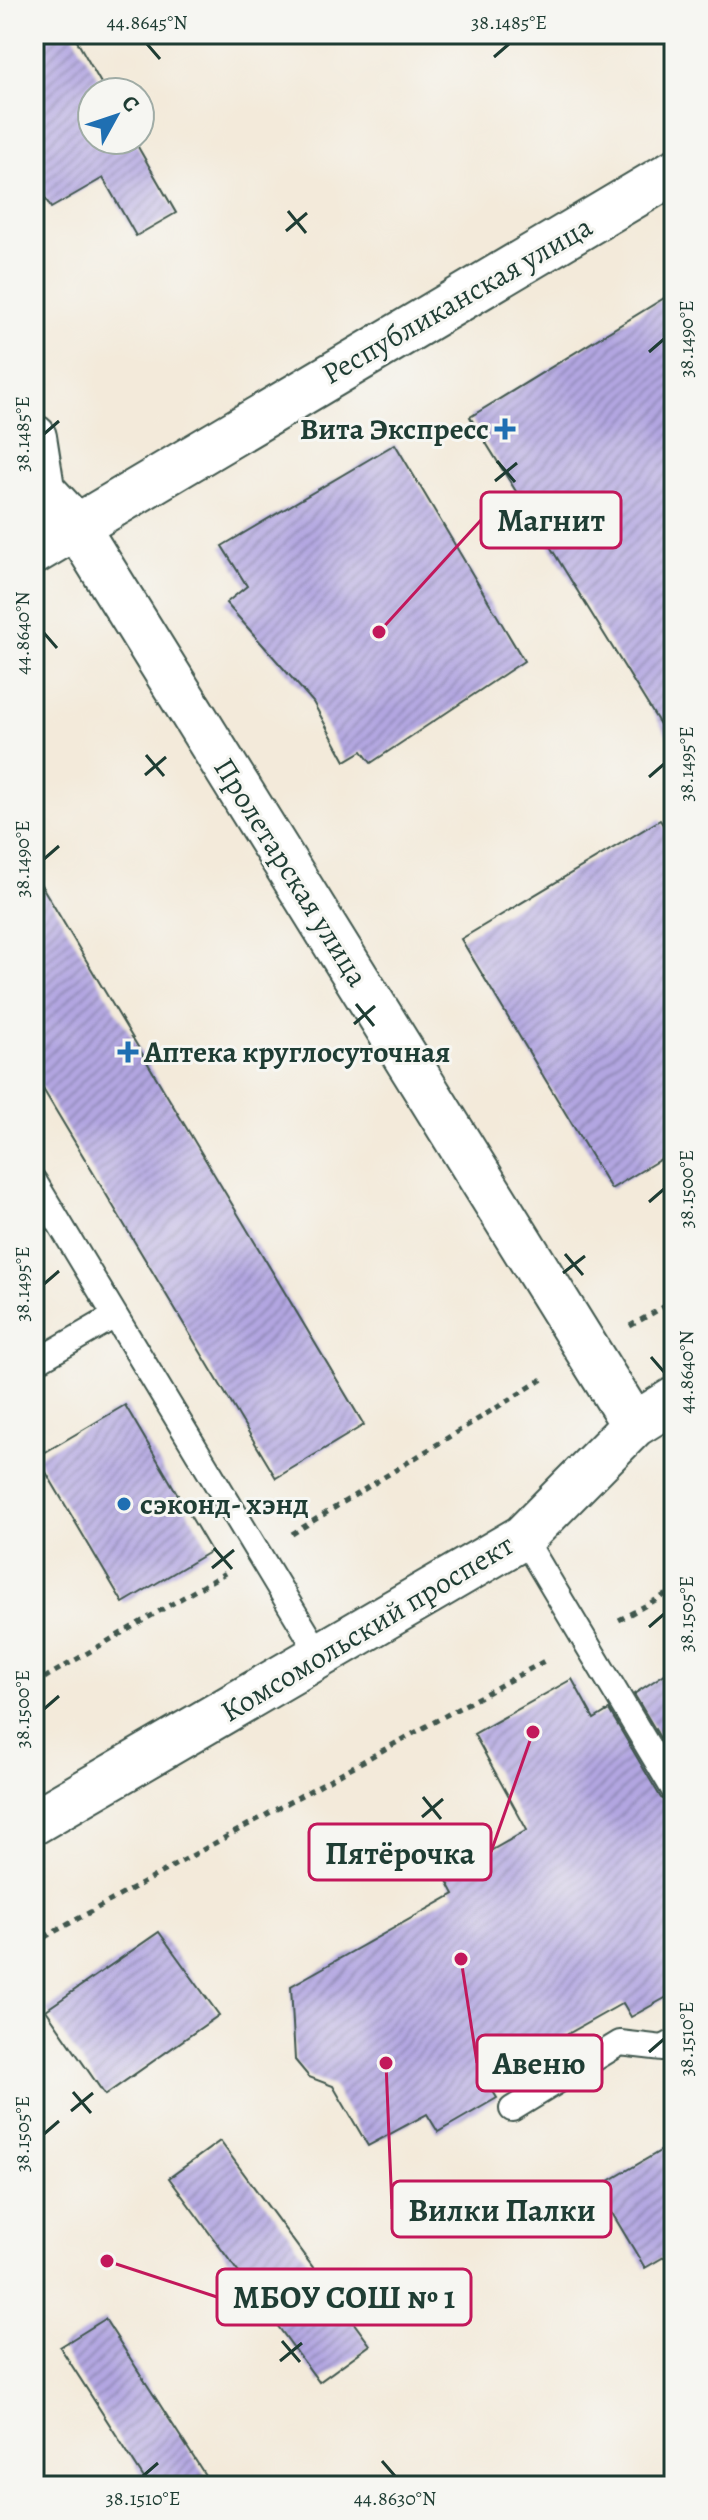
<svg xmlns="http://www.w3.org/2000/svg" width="708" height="2520" font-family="Alegreya,serif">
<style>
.building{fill:url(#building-hatch)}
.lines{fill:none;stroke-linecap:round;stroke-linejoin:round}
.lane-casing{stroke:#3f574d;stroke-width:28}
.street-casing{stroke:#3f574d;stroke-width:48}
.path{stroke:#3f574d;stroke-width:5;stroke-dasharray:6 6;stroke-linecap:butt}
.lane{stroke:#fff;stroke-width:24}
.street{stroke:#fff;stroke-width:44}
.ticks{fill:none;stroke:#1f3d34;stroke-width:3}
.poi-dot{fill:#1f6fb2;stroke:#f6f6f2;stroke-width:3}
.labels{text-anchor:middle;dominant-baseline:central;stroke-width:6;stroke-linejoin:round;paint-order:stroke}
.street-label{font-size:30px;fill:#1f3d34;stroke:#f6f6f2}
.poi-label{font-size:30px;font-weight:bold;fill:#1f3d34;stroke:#f6f6f2;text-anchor:start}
.leader{fill:none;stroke:#c2185b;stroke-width:3}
.callout-dot{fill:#c2185b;stroke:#f6f6f2;stroke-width:3}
.callout{fill:#f6f6f2;stroke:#c2185b;stroke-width:3}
.callout-label{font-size:32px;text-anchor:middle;font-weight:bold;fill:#1f3d34}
.neatline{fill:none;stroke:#1f3d34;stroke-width:3}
.ticks-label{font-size:20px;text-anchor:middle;fill:#1f3d34}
</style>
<defs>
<pattern id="building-hatch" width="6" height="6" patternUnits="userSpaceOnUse" patternTransform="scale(2)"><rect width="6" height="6" fill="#b2a6e1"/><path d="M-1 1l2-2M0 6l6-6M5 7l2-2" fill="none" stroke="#9088b7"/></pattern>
</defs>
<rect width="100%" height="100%" fill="#f6f6f2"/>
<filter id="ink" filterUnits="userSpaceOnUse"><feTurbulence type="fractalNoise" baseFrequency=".0125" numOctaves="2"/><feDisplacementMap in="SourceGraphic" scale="16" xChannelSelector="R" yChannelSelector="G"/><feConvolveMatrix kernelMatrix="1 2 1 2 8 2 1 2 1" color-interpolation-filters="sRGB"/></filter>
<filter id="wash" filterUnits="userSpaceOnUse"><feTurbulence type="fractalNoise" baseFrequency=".006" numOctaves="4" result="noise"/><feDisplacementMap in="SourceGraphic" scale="32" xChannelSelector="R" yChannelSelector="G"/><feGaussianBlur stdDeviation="1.8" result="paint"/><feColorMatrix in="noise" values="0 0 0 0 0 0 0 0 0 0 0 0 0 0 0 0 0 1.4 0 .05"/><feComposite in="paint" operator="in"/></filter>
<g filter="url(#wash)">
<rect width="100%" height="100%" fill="#f3eada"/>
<g id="blocks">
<path class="building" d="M 34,34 L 73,34 L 106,92 L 92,92 L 92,140 L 134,140 L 176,213 L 136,236 L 103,178 L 51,208 L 34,179 Z
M 674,292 L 674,747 L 470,417 Z
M 395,444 L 524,661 L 371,763 L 362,751 L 345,761 L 313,702 L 226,603 L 247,586 L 222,546 Z
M 660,820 L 674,842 L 674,1151 L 611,1189 L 461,939 Z
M 34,873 L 364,1425 L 276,1478 L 34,1074 Z
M 125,1405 L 211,1551 L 123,1603 L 37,1457 Z
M 674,1668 L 674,1761 L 634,1694 Z
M 572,1679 L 594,1719 L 609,1710 L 661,1798 L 674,1805 L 674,1993 L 631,2017 L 623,2003 L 486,2080 L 497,2098 L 438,2132 L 427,2114 L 368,2146 L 333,2086 L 309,2077 L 295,2060 L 291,1986 L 454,1894 L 445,1877 L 527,1830 L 474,1734 Z
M 159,1932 L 219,2015 L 105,2095 L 46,2010 Z
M 220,2141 L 370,2345 L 319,2382 L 169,2178 Z
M 674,2143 L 674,2251 L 645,2268 L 597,2188 Z
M 105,2319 L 212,2486 L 149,2486 L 60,2347 Z"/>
</g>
</g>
<g filter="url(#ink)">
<use href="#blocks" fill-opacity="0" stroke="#3f574d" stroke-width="2"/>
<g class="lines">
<defs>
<path id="lane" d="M 34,1181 L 321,1657
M 34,1363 L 113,1317
M 523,1537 L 674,1790
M 512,2109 L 620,2043 L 663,2048 L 674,2042"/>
<path id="street" d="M 34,437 L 42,488
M 34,481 L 76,526 L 634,1425
M 34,552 L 674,172
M 34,1822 L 523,1537 L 634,1425 L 674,1400"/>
</defs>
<use href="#lane" class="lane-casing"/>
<use href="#street" class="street-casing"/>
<path class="path" d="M 630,1326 L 674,1301
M 292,1534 L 546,1377
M 619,1620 L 674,1590
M 34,1684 L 225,1573
M 34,1943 L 548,1659"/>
<use href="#lane" class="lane"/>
<use href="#street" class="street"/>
</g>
</g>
<path class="ticks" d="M 147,44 L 160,59M 494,57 L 509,44M 288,211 L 306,233M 286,231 L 307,213M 649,352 L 664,339M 44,434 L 59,421M 497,461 L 515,482M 495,481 L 517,463M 44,633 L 57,648M 146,755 L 164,776M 145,775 L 166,757M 649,777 L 664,764M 44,859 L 59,846M 356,1004 L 374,1026M 354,1024 L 375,1006M 649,1202 L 664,1189M 565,1254 L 583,1275M 563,1273 L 585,1256M 44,1284 L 59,1271M 651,1357 L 664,1372M 214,1548 L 232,1569M 212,1568 L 234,1550M 649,1627 L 664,1614M 44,1709 L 59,1696M 423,1797 L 441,1819M 422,1817 L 443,1799M 649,2052 L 664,2039M 73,2092 L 91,2113M 71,2111 L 93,2093M 44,2134 L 59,2121M 282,2341 L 300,2362M 280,2361 L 302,2343M 382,2461 L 395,2476M 143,2476 L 158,2463"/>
<g class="poi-dot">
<path d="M501 417h8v8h8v8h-8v8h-8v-8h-8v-8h8z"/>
<path d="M124 1040h8v8h8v8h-8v8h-8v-8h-8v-8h8z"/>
<circle cx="124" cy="1504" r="8"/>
</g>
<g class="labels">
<g class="street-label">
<text transform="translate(457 300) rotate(-30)">Республиканская улица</text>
<text transform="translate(291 872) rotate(58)">Пролетарская улица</text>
<text transform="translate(367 1628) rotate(-31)">Комсомольский проспект</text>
</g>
<g class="poi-label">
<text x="489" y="429" text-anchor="end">Вита Экспресс</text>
<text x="144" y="1052">Аптека круглосуточная</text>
<text x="140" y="1504">сэконд- хэнд</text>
</g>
</g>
<path class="leader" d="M379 632L481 520M533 1732L491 1852M461 1959L477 2063M386 2063L392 2209M107 2261L217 2297"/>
<g class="callout-dot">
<circle cx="379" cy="632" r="8"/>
<circle cx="533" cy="1732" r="8"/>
<circle cx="461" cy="1959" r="8"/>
<circle cx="386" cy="2063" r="8"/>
<circle cx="107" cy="2261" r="8"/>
</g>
<g class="callout">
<rect x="481" y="492" width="140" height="56" rx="8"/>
<rect x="309" y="1824" width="182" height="56" rx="8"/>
<rect x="477" y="2035" width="125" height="56" rx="8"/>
<rect x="392" y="2181" width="219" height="56" rx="8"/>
<rect x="217" y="2269" width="254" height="56" rx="8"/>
</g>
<g class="callout-label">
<text x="551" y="531">Магнит</text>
<text x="400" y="1864">Пятёрочка</text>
<text x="539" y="2074">Авеню</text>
<text x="502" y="2221">Вилки Палки</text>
<text x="344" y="2308">МБОУ СОШ № 1</text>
</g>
<rect width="708" height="2520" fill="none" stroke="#f6f6f2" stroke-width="88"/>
<g transform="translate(116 116) rotate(50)"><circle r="38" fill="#f6f6f2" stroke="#a0aca6" stroke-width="2"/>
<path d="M0-6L14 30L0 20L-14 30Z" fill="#1f6fb2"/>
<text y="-12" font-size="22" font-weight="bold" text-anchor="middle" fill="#1f3d34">С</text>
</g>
<rect x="44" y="44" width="620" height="2432" class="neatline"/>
<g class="ticks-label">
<text x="147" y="29">44.8645°N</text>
<text x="509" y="29">38.1485°E</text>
<text transform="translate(686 339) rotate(-90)" y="7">38.1490°E</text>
<text transform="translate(22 434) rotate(-90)" y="7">38.1485°E</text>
<text transform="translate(22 633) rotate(-90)" y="7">44.8640°N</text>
<text transform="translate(686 764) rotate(-90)" y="7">38.1495°E</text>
<text transform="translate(22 859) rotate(-90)" y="7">38.1490°E</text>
<text transform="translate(686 1189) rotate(-90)" y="7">38.1500°E</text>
<text transform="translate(22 1284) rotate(-90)" y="7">38.1495°E</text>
<text transform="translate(686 1372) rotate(-90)" y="7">44.8640°N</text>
<text transform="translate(686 1614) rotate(-90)" y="7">38.1505°E</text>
<text transform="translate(22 1709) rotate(-90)" y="7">38.1500°E</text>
<text transform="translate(686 2039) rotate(-90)" y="7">38.1510°E</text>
<text transform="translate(22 2134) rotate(-90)" y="7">38.1505°E</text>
<text x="143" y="2505">38.1510°E</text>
<text x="395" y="2505">44.8630°N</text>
</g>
</svg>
